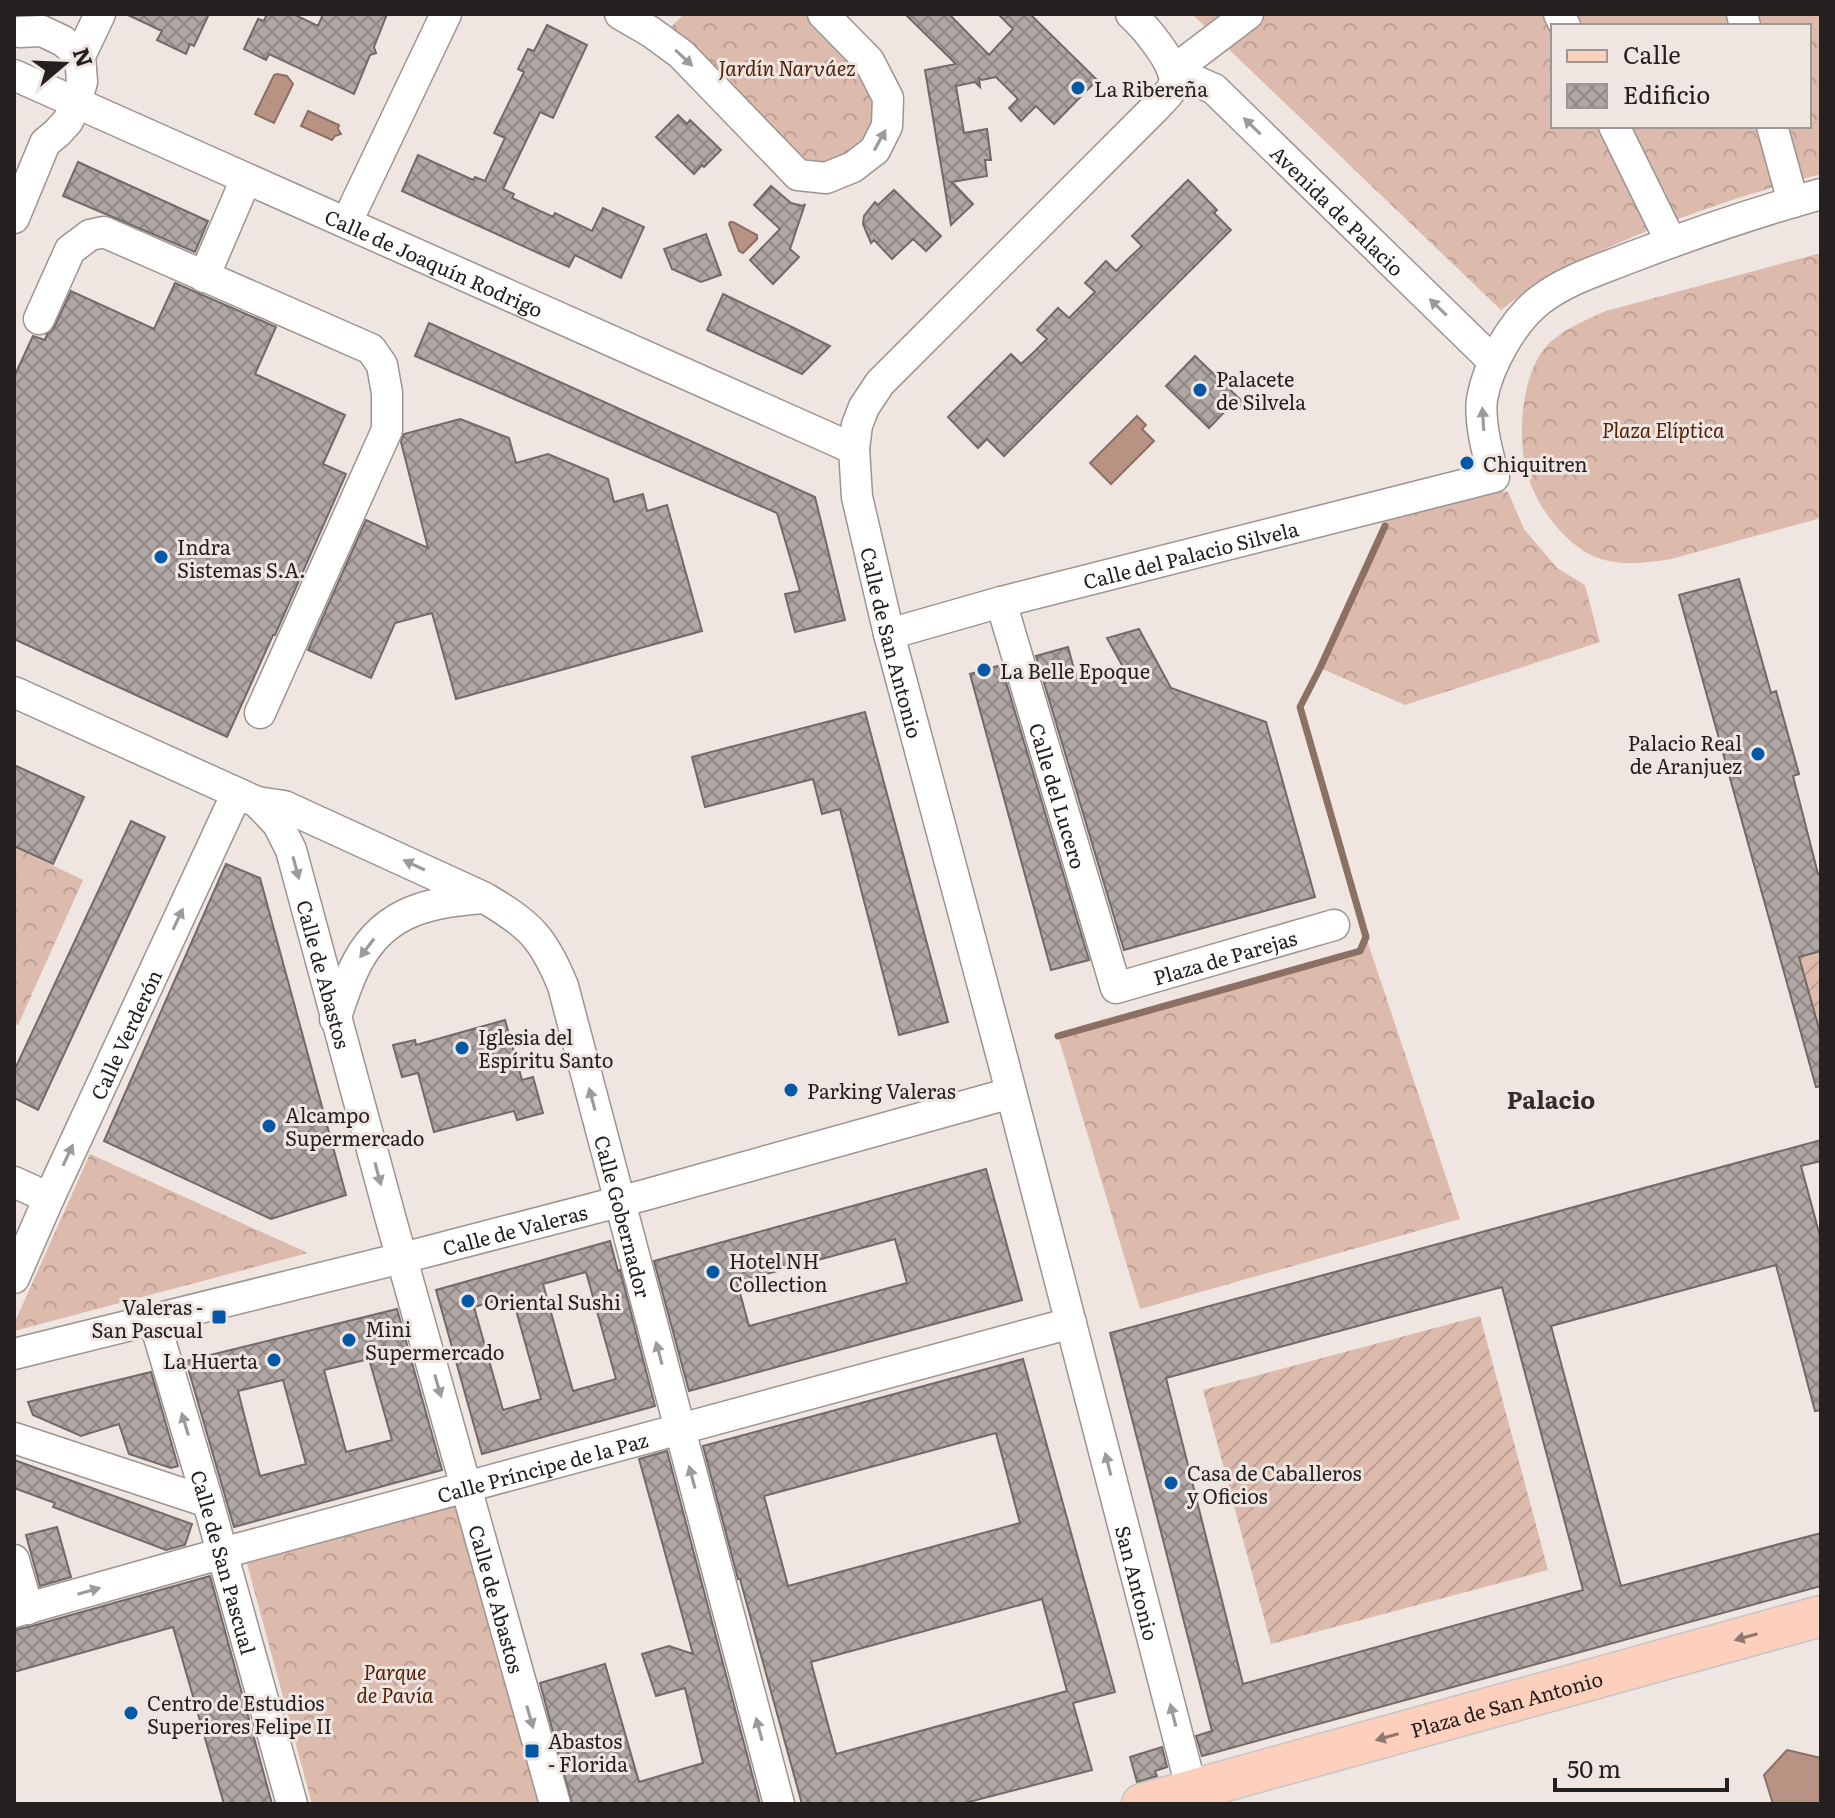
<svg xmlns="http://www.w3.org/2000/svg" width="1835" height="1818" font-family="Literata,serif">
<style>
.forest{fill:url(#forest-crowns);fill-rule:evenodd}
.garden{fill:url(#garden-furrows)}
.water{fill:#b89282;stroke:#8c7064;stroke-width:2}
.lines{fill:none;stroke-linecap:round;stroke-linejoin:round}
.stream{stroke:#8c7064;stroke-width:7}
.building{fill:url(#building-cross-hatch);stroke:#726a66;stroke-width:2;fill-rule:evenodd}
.minor-casing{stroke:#9d9491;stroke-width:33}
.major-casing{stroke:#c6c5c5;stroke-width:43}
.minor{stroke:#fff;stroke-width:30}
.major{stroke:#fdd0bd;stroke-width:40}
.oneway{fill:#9c9b9a}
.oneway2{fill:#90786e}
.poi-dot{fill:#0358a6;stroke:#efe5e1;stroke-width:3}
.labels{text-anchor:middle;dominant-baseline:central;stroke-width:6;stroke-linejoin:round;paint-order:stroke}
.park-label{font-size:20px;font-style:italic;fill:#522108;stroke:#efe5e1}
.poi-label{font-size:20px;fill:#24201f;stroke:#efe5e1;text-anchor:start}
.street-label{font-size:20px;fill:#24201f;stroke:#efe5e1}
.quarter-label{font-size:24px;font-weight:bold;fill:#342c29;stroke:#efe5e1}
</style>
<defs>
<pattern id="forest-crowns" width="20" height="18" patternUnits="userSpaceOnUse" patternTransform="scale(2)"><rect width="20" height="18" fill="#dcbbad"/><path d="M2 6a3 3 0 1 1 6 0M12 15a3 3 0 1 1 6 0" fill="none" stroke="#bda094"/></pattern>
<pattern id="garden-furrows" width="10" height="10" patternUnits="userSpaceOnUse" patternTransform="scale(2)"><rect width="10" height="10" fill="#dcbbad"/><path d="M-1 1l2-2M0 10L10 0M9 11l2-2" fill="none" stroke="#bda094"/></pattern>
<pattern id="building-cross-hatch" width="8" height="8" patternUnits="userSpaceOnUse" patternTransform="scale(2)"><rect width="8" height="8" fill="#b0a6a3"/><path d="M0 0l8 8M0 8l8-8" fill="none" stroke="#8f8784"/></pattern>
</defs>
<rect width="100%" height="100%" fill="#efe5e1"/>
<path class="forest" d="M 684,14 L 809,14 L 861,67 L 875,99 L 875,125 L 866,141 L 848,156 L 826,162 L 805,159 L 669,29 Z
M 1195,14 L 1821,14 L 1821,174 C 1749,193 1680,216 1612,246 C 1588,257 1563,267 1541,281 C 1527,290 1514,300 1501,310 L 1193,15 ZM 1553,26 L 1809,26 L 1809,126 L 1553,126 Z
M 1821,253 L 1821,518 L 1671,559 C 1646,563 1618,567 1593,556 C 1561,541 1533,501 1525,466 C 1518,432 1522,377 1544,349 C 1560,330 1584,321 1606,311 Z
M 1494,490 L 1508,492 L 1524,529 L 1557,568 L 1585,585 L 1600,642 L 1405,705 L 1320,668 L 1389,516 Z
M 14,847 L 83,880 L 18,1025 L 14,1024 Z
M 1366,937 L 1460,1219 L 1140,1309 L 1058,1036 L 1348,955 L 1360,951 Z
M 90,1154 L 308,1253 L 14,1331 L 14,1324 Z
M 462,1501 L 544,1804 L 312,1804 L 246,1560 Z"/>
<path class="garden" d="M 1821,951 L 1821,1036 L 1799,957 Z
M 1480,1316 L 1548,1570 L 1271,1644 L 1203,1390 Z"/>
<path class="water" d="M 277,74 L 287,76 L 293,84 L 274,123 L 255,114 L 274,75 Z
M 308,111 L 339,125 L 338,129 L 341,134 L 335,136 L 332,140 L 301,126 Z
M 730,222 L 733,222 L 757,235 L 757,239 L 743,253 L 739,251 L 729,224 Z
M 1137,416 L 1146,425 L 1142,429 L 1154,441 L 1111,484 L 1090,463 Z
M 1787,1750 L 1821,1758 L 1820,1804 L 1773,1804 L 1764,1775 Z"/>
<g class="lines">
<path class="stream" d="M 1058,1036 L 1360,951 L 1366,937 L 1300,707 L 1320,668 L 1385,526"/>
</g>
<path class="building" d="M 126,14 L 209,14 L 194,46 L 190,44 L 186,54 L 157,40 L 162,31 Z
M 267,14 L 293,14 L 318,26 L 323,14 L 387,14 L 374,47 L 376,53 L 370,55 L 354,94 L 269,54 L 266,60 L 244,49 L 258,19 L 264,21 Z
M 905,14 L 949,14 L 989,55 L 1013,29 L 998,14 L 1030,14 L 1097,80 L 1054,124 L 1036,106 L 1021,121 L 1009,108 L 1018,99 L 996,77 L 982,80 L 979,78 L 980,87 L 975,82 L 956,86 L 964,133 L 987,129 L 991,160 L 985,160 L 987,176 L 952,182 L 973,204 L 951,225 L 925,70 L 956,64 Z
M 547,25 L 587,45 L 553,118 L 540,112 L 503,189 L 514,194 L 512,198 L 553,217 L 555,213 L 592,231 L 603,208 L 644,227 L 621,278 L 575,255 L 569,267 L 402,191 L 418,155 L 473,180 L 475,177 L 485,181 L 505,138 L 494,133 L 524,72 L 518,69 L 528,49 L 534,51 Z
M 678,115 L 687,124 L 690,120 L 721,150 L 704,167 L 702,165 L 694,174 L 656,137 Z
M 78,162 L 208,221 L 195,252 L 63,196 Z
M 1188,180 L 1217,210 L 1214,213 L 1231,230 L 1004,456 L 987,439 L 978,448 L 948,417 L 1011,354 L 1021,364 L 1034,352 L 1047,339 L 1037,330 L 1058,308 L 1069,318 L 1095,292 L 1085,283 L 1106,261 L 1116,271 L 1129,258 L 1142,246 L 1132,236 Z
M 771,186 L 791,203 L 803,206 L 805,204 L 790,249 L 799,257 L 773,284 L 750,260 L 780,229 L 754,205 Z
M 894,190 L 941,236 L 926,251 L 913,239 L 892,259 L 874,240 L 871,243 L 863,224 L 864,216 L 875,202 L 878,205 Z
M 706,234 L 721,275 L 701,282 L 672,269 L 664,249 Z
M 175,283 L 276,327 L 255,374 L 345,415 L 323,464 L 346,474 L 275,635 L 273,635 L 227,737 L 14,639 L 14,377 L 33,336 L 45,340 L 47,334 L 55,326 L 71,291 L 154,329 Z
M 723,294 L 794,328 L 830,346 L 802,374 L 707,330 Z
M 429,323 L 815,497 L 845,620 L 795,632 L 785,594 L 800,591 L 777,513 L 415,356 Z
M 1195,356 L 1247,406 L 1230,406 L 1209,428 L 1166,386 Z
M 460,419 L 509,438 L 516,463 L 548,454 L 608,479 L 614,502 L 643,494 L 647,511 L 667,505 L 702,631 L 456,699 L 432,613 L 395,623 L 371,678 L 308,650 L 366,520 L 428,548 L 401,442 L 404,434 Z
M 1739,579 L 1771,693 L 1776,691 L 1799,774 L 1793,776 L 1818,874 L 1821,874 L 1821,951 L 1799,957 L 1821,1036 L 1821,1086 L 1816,1087 L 1679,595 Z
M 1139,629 L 1171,688 L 1266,722 L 1315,897 L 1124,950 L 1036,656 L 1068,647 L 1077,680 L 1123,667 L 1107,638 Z
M 1001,665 L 1089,960 L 1051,970 L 970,674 Z
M 865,712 L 948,1022 L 899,1035 L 840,809 L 822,814 L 813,779 L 705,807 L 692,757 Z
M 14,765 L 84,797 L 53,864 L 14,846 Z
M 131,821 L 165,837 L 38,1110 L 14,1098 L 14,1071 Z
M 226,864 L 260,878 L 346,1195 L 271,1219 L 104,1141 Z
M 505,1020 L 522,1080 L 533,1077 L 543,1113 L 517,1120 L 514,1111 L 434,1132 L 418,1073 L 402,1077 L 393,1045 L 415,1040 L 416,1045 Z
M 1821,1140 L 1821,1161 L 1801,1166 L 1821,1240 L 1821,1410 L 1815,1411 L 1776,1265 L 1551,1326 L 1621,1586 L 1821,1533 L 1821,1586 L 1202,1756 L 1196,1736 L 1212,1731 L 1110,1333 ZM 1502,1287 L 1583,1590 L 1243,1684 L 1166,1378 Z
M 986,1169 L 1022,1300 L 689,1391 L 654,1261 ZM 895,1239 L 907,1283 L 749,1326 L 737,1282 Z
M 610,1241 L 618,1271 L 620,1270 L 655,1406 L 482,1454 L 436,1290 ZM 586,1272 L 616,1379 L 573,1391 L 543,1284 ZM 512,1296 L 541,1399 L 503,1410 L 474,1307 Z
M 397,1309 L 442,1470 L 234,1527 L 186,1361 ZM 369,1359 L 392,1440 L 346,1452 L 324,1370 ZM 283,1380 L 306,1464 L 260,1476 L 238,1391 Z
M 1023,1359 L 1115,1692 L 1073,1703 L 1092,1770 L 961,1804 L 802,1804 L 740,1579 L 738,1579 L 703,1446 ZM 996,1433 L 1020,1523 L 788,1586 L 764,1496 ZM 1042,1599 L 1067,1691 L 836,1754 L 811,1662 Z
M 151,1372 L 178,1466 L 171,1468 L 129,1454 L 119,1424 L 81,1436 L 33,1415 L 28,1402 Z
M 667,1451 L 760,1804 L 572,1804 L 540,1683 L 605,1664 L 639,1782 L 703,1763 L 685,1688 L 656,1696 L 642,1654 L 669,1646 L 693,1654 L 639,1459 Z
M 14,1460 L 192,1524 L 185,1545 L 166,1550 L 53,1507 L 55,1503 L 14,1488 Z
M 57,1527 L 71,1577 L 40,1586 L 26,1535 Z
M 210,1576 L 272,1804 L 224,1804 L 173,1627 L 14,1672 L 14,1630 L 32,1626 Z
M 1162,1747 L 1167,1767 L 1155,1771 L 1157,1776 L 1137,1782 L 1130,1757 Z"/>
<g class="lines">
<defs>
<g id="minor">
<path d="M 620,14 L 651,32 L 681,54 L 798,175 L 826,178 L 853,167 L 875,150 L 887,126 L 888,98 L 869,61 L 823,14"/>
<path id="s1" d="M 1131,14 C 1144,26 1178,65 1174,83 C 1172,92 1161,101 1155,108 L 880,383 L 864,407 L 857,425 L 854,449 L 857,497 L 889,634 L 1003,1061 L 1192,1791"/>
<path d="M 1559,14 L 1565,26"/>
<path d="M 1742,14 L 1745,26"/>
<path d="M 20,32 L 42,31 L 63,41 L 80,56"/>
<path id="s2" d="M 1173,71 L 1214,89 L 1494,362"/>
<path d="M 1173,71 L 1248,14"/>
<path id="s3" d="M 14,75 L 854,449"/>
<path d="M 1614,126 L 1671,242"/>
<path d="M 1772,126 L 1793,202"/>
<path d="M 354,207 L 446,14"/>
<path d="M 14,218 L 45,143 L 57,133 L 68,121 L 76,103 L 82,82 L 80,56 L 100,14"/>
<path d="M 204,277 L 246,179"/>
<path d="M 39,319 L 70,250 L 90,235 L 104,232 L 371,349 L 382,365 L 387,393 L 387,430 L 260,713"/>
<path id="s4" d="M 1001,602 L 1116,988 L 1334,925"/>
<path id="s5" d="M 889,634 L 1001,602 L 1494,477 C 1488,455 1479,422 1482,399 C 1488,365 1513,321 1540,300 C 1566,280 1599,270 1629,258 C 1692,234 1756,212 1821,194"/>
<path id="s6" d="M 14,692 L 257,802 L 284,806 L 485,898 C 530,925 543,937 563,986 L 779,1804"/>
<path id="s7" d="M 257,802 L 278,824 L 291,850 L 391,1220 L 555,1804"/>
<path d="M 335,1019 C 341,1003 346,986 353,971 C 379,913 425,902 483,898"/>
<path d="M 14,1182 L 49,1198"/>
<path id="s8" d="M 14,1278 L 49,1198 L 237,793"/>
<path id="s9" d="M 154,1320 L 208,1502 L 292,1804"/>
<path id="s10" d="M 14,1354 L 422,1253 L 645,1195 L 1011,1093"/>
<path d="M 14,1438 L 208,1502"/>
<path d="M 14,1560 L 28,1609"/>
<path id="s11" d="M 14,1612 L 241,1548 L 1071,1323"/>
</g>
<g id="major">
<path id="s12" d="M 1142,1804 L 1821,1616"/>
</g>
</defs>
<use href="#minor" class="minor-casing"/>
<use href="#major" class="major-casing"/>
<use href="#minor" class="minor"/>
<use href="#major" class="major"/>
</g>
<defs><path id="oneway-solid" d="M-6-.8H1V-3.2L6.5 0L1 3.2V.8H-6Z" transform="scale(2)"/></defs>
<g class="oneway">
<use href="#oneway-solid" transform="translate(684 58) rotate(43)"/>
<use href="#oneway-solid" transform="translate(1252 126) rotate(-136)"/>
<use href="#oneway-solid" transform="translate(880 140) rotate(-61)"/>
<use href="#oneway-solid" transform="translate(1438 307) rotate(-136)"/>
<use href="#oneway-solid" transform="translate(1483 419) rotate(-94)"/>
<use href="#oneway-solid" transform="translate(414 865) rotate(-155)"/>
<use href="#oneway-solid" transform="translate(296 868) rotate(75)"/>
<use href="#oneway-solid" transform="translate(178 919) rotate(-65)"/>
<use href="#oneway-solid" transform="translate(367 948) rotate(127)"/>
<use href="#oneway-solid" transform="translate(592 1099) rotate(-105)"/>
<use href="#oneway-solid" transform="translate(68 1155) rotate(-65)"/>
<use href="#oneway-solid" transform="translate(378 1174) rotate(75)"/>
<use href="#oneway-solid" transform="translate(659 1353) rotate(-105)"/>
<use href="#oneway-solid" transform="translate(438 1386) rotate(74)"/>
<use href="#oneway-solid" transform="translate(185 1424) rotate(-107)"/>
<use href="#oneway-solid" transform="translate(1108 1464) rotate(-104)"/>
<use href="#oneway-solid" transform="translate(692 1477) rotate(-105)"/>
<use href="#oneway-solid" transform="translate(89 1591) rotate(-16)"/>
<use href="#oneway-solid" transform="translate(1173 1715) rotate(-104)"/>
<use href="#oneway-solid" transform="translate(530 1717) rotate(74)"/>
<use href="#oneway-solid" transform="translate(759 1729) rotate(-105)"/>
</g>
<g class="oneway2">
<use href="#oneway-solid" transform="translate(1746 1637) rotate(164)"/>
<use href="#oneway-solid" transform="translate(1387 1737) rotate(164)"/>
</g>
<g class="poi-dot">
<circle cx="1078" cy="88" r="8"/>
<circle cx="1200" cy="390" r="8"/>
<circle cx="1467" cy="463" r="8"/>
<circle cx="161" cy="557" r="8"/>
<circle cx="984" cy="670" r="8"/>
<circle cx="1758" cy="754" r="8"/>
<circle cx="462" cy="1048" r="8"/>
<circle cx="791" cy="1090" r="8"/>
<circle cx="269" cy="1126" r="8"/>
<circle cx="713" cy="1272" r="8"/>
<circle cx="468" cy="1301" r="8"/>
<rect x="211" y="1309" width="16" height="16" rx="4"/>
<circle cx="349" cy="1340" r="8"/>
<circle cx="274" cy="1360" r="8"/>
<circle cx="1171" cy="1483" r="8"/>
<circle cx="131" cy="1713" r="8"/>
<rect x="524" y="1743" width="16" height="16" rx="4"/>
</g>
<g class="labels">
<g class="park-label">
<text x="787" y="67">Jardín Narváez</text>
<text x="1663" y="429">Plaza Elíptica</text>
<text x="395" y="1671">Parque<tspan x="395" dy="23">de Pavía</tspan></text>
</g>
<g class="poi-label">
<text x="1094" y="88">La Ribereña</text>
<text x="1216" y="378">Palacete<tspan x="1216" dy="23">de Silvela</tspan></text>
<text x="1483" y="463">Chiquitren</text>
<text x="177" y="546">Indra<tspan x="177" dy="23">Sistemas S.A.</tspan></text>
<text x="1000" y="670">La Belle Epoque</text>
<text x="1742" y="742" text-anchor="end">Palacio Real<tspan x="1742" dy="23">de Aranjuez</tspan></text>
<text x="478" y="1036">Iglesia del<tspan x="478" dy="23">Espíritu Santo</tspan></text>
<text x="807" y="1090">Parking Valeras</text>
<text x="285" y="1114">Alcampo<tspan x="285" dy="23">Supermercado</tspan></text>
<text x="729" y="1260">Hotel NH<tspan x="729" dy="23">Collection</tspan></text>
<text x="484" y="1301">Oriental Sushi</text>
<text x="203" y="1306" text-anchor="end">Valeras -<tspan x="203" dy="23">San Pascual</tspan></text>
<text x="365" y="1328">Mini<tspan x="365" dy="23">Supermercado</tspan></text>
<text x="258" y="1360" text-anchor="end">La Huerta</text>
<text x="1187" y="1472">Casa de Caballeros<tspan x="1187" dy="23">y Oficios</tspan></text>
<text x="147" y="1702">Centro de Estudios<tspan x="147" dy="23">Superiores Felipe II</tspan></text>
<text x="548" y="1740">Abastos<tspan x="548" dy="23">- Florida</tspan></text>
</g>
<g class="street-label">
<text stroke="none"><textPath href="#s2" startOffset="218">Avenida de Palacio</textPath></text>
<text stroke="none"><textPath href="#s3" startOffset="460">Calle de Joaquín Rodrigo</textPath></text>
<text stroke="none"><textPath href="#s5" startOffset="312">Calle del Palacio Silvela</textPath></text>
<text stroke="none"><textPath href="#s1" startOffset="774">Calle de San Antonio</textPath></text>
<text stroke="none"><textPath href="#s4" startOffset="202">Calle del Lucero</textPath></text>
<text stroke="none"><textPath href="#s4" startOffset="516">Plaza de Parejas</textPath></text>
<text stroke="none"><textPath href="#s7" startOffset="188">Calle de Abastos</textPath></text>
<text stroke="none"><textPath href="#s8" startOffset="268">Calle Verderón</textPath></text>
<text stroke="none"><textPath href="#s6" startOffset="874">Calle Gobernador</textPath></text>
<text stroke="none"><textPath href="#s10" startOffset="516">Calle de Valeras</textPath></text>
<text stroke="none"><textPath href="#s11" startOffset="548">Calle Príncipe de la Paz</textPath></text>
<text stroke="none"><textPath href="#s9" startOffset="252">Calle de San Pascual</textPath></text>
<text stroke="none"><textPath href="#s1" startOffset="1746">San Antonio</textPath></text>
<text stroke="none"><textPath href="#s7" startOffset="836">Calle de Abastos</textPath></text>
<text stroke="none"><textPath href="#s12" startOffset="378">Plaza de San Antonio</textPath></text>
</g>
<g class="quarter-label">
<text x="1551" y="1098">Palacio</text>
</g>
</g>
<rect width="1835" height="1818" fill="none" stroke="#24201f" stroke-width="32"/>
<rect x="1551" y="24" width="260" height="104" fill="#efe5e1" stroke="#9e9693" stroke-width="2"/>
<rect x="1567" y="50" width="40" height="12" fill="#fdd0bd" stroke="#9e9693" stroke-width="2"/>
<text x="1623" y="64" font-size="24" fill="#24201f">Calle</text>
<rect x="1567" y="84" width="40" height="24" fill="url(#building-cross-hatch)" stroke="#9e9693" stroke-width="2"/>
<text x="1623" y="104" font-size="24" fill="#24201f">Edificio</text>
<g transform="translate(64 64) rotate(71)" stroke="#efe5e1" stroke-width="6" paint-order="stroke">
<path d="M0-6L14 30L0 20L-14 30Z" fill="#24201f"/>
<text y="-12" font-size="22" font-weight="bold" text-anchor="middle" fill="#24201f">N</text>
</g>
<path d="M1555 1778v12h172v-12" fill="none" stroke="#24201f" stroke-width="4"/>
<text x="1567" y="1778" font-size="24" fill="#24201f" stroke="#efe5e1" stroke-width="6" paint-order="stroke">50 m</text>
</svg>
